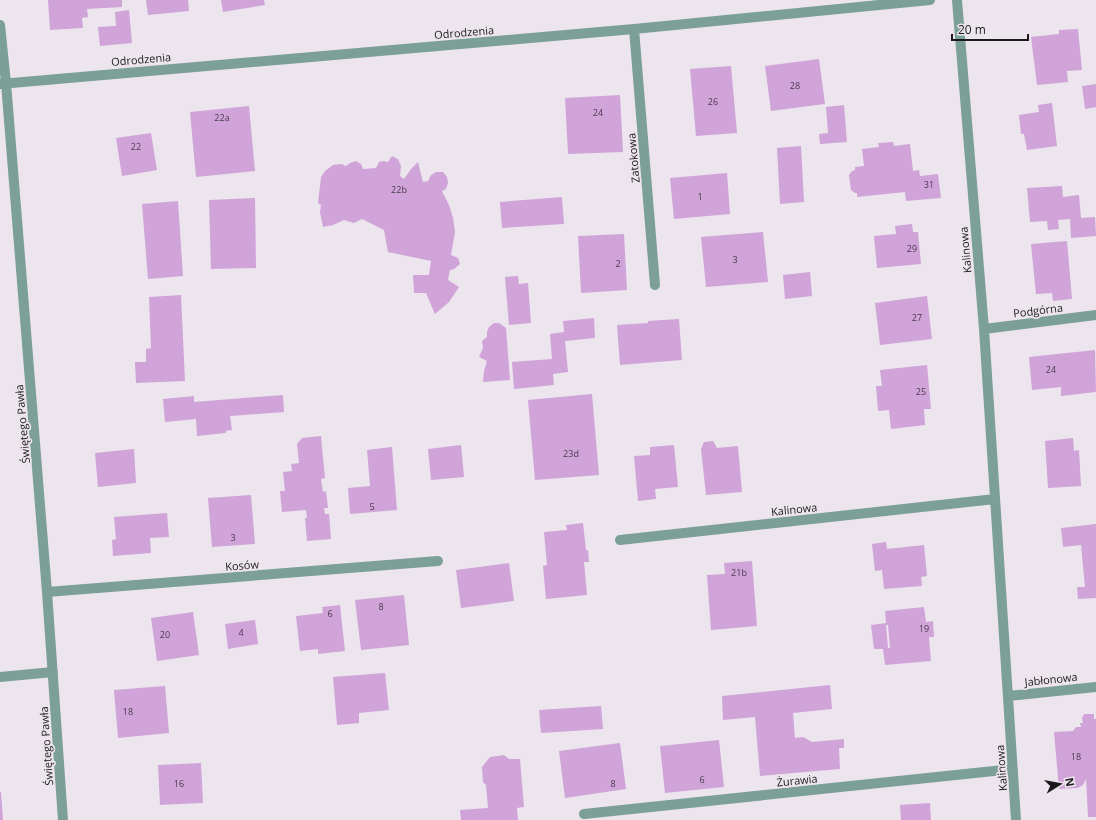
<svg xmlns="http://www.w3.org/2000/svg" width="1096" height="820" font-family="'Open Sans',sans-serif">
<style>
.building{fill:#d0a3d9;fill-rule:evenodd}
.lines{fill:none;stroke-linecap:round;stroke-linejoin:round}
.minor{stroke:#7c9f97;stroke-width:10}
.labels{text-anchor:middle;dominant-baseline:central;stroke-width:3.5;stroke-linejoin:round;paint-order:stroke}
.number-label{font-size:9px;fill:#493c4b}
.street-label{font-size:11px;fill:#1c191c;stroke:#ece5ed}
</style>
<rect width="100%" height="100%" fill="#ece5ed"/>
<path class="building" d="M 48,0 L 122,0 L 122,7 L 87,9 L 88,17 L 82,18 L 83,28 L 50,30 Z
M 146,0 L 188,0 L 189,11 L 148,15 Z
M 221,0 L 264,0 L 265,5 L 223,12 Z
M 129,10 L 132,43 L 100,46 L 98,27 L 116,26 L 115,12 Z
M 1078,29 L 1082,70 L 1067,71 L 1068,82 L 1037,85 L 1031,37 L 1059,34 L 1059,30 Z
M 819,59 L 825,104 L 771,111 L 765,66 Z
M 731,66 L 737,133 L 696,136 L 690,69 Z
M 1096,84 L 1096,107 L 1085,109 L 1082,86 Z
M 620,95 L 623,152 L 568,154 L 565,98 Z
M 1052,103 L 1057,146 L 1027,150 L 1024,134 L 1021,134 L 1019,115 L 1039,112 L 1038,105 Z
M 844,105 L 847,142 L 820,144 L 819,134 L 828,133 L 826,107 Z
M 249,106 L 255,171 L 196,177 L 190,112 Z
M 151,133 L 157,170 L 122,176 L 116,138 Z
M 893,142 L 894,146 L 910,144 L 913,171 L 919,170 L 920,176 L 938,174 L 941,198 L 906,201 L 905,192 L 857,197 L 857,193 L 855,193 L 851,190 L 849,175 L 852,171 L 855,170 L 855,167 L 864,166 L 862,149 L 879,147 L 878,143 Z
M 801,146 L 804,202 L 780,204 L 777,148 Z
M 392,156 L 398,159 L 401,166 L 400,176 L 404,179 L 411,169 L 418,162 L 423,182 L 428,181 L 431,175 L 436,172 L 443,172 L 447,177 L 448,183 L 446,189 L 442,191 L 449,205 L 453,218 L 455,232 L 451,255 L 458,258 L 460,264 L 454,269 L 450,270 L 448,280 L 459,287 L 449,302 L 435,314 L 426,293 L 414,293 L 413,275 L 429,275 L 431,261 L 388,252 L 384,230 L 362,219 L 354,223 L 344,220 L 333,225 L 323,227 L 320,212 L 321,205 L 318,203 L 321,177 L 325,171 L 333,165 L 341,164 L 346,166 L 350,163 L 356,161 L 361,164 L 363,169 L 376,168 L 379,162 L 383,161 L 388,162 Z
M 727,173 L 730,214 L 674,219 L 670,178 Z
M 1062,186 L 1063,197 L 1079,195 L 1081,218 L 1095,217 L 1096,236 L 1071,238 L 1070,219 L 1058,220 L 1059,229 L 1048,230 L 1047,221 L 1030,222 L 1027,188 Z
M 562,197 L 564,224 L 502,228 L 500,202 Z
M 255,198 L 256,268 L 211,269 L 209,200 Z
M 178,201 L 183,276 L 148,279 L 142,204 Z
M 912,224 L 913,232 L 918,232 L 921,264 L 877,268 L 874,236 L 896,234 L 895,226 Z
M 763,232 L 768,282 L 706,287 L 701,237 Z
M 624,234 L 627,290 L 581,293 L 578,236 Z
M 1067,241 L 1072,299 L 1053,301 L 1052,293 L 1036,294 L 1031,244 Z
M 810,272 L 812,296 L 785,299 L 783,275 Z
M 518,276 L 519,284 L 528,283 L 531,323 L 509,325 L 505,277 Z
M 181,295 L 185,381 L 136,383 L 135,362 L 146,362 L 146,349 L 151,348 L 149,297 Z
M 927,296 L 932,339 L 880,345 L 875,303 Z
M 594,318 L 595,338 L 565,341 L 568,372 L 553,374 L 554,385 L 514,389 L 512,362 L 552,359 L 550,334 L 564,332 L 563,321 Z
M 679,319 L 682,360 L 620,365 L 617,325 L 648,323 L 648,321 Z
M 494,323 L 499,323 L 506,328 L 510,380 L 483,382 L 484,371 L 487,361 L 479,357 L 483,348 L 482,341 L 487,337 L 487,332 L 489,327 Z
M 1095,350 L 1096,392 L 1061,396 L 1061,387 L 1032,390 L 1029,357 Z
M 927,365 L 931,409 L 924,409 L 925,425 L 891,429 L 889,410 L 878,411 L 876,386 L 882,386 L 880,370 Z
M 592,394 L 599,475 L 535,480 L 528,400 Z
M 283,395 L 284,412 L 230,416 L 232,430 L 226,431 L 226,433 L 197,436 L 196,419 L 165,422 L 163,399 L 194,396 L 194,402 Z
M 321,436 L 325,478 L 321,479 L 323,492 L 326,491 L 328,508 L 324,508 L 325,514 L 329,514 L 331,539 L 307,541 L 305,518 L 307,518 L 306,510 L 282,512 L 280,491 L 285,491 L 283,472 L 292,471 L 291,464 L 299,463 L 297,444 L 302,438 Z
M 1073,438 L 1074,451 L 1079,450 L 1081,486 L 1048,488 L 1045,441 Z
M 713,441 L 717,448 L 738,446 L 742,492 L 706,495 L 701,449 L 704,442 Z
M 461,445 L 464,477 L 431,480 L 428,449 Z
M 674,445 L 678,487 L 655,489 L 656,499 L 638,501 L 634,456 L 650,455 L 650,447 Z
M 392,447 L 397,510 L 350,514 L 348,488 L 370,486 L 367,450 Z
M 134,449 L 136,483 L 98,487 L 95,453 Z
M 251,495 L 255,544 L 212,547 L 208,498 Z
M 167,513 L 169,537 L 150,538 L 151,553 L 113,556 L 112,540 L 116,539 L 114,517 Z
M 583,523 L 586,550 L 588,550 L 589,562 L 584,562 L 587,595 L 546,599 L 543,566 L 547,565 L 544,532 L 567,530 L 566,525 Z
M 1096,524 L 1096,598 L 1078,599 L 1077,587 L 1085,587 L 1081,545 L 1063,547 L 1061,528 Z
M 886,542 L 887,549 L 924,545 L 927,576 L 921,577 L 922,586 L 884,589 L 882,570 L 875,571 L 872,544 Z
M 752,561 L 757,626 L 711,630 L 707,575 L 725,574 L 724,563 Z
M 509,563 L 514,601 L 461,608 L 456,570 Z
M 404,595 L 409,645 L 361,650 L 355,600 Z
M 340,605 L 345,651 L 318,654 L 318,649 L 300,651 L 296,616 L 323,613 L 322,607 Z
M 924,607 L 926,622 L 933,621 L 934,637 L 929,637 L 931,661 L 885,665 L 883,649 L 874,649 L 871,625 L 886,623 L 885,611 ZM 886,625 L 888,625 L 890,648 L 888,648 Z
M 193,612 L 199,655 L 157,661 L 151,618 Z
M 255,620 L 258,644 L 228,649 L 225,624 Z
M 385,673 L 389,710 L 359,713 L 359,723 L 337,725 L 333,677 Z
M 830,685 L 832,709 L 793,713 L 795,738 L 803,737 L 812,742 L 844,739 L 844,748 L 839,748 L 840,769 L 760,776 L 755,717 L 723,720 L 722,696 Z
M 165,686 L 169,733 L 118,738 L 114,690 Z
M 601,706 L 603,729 L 541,733 L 539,710 Z
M 1084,714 L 1094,714 L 1094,719 L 1096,719 L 1096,817 L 1088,817 L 1086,779 L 1083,785 L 1078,788 L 1059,789 L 1054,732 L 1073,731 L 1076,727 L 1081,727 L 1080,723 L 1083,723 L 1082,718 Z
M 719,740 L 724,787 L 665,793 L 660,746 Z
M 620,743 L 626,789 L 565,798 L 559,751 Z
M 504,755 L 509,759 L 520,759 L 524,807 L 517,808 L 518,820 L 461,820 L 460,810 L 488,808 L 486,785 L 483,782 L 482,767 L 490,757 Z
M 201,763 L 203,803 L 160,805 L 158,765 Z
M 0,792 L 1,792 L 3,820 L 0,820 Z
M 930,803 L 931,820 L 901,820 L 900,805 Z"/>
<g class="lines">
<path class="minor" d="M 957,0 L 984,329 L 1016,820
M 0,25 L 6,83 L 47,592 L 63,820
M 634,29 L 655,285
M 0,84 L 634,29 L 930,0
M 984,329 L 1096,315
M 620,540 L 995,499
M 47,592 L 438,561
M 0,677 L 53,672
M 1008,696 L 1096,687
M 584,814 L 1013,769"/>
</g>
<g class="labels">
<g class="number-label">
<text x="795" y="85">28</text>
<text x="713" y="101">26</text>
<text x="598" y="112">24</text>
<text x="222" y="117">22a</text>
<text x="136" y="146">22</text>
<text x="929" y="184">31</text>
<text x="399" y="189">22b</text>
<text x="700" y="196">1</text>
<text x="912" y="248">29</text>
<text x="735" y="259">3</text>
<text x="618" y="263">2</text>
<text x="917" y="317">27</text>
<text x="1051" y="369">24</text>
<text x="921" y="391">25</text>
<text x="571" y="453">23d</text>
<text x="372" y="506">5</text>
<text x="233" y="537">3</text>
<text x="739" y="572">21b</text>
<text x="381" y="606">8</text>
<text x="330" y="613">6</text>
<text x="924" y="628">19</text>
<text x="241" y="632">4</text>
<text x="165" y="634">20</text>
<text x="128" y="711">18</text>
<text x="1076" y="756">18</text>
<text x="702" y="779">6</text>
<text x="179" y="783">16</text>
<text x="613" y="783">8</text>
</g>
<g class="street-label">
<text transform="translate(464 32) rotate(-5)">Odrodzenia</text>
<text transform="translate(141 59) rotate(-5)">Odrodzenia</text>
<text transform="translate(633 158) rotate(-95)">Zatokowa</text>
<text transform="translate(965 250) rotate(-95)">Kalinowa</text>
<text transform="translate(1038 310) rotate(-7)">Podgórna</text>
<text transform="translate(22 424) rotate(-95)">Świętego Pawła</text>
<text transform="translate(794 509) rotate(-6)">Kalinowa</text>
<text transform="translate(242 565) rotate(-4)">Kosów</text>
<text transform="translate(1051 679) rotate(-6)">Jabłonowa</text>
<text transform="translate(46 746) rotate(-94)">Świętego Pawła</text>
<text transform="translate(1001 768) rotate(-94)">Kalinowa</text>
<text transform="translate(797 780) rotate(-6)">Żurawia</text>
</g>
</g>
<g transform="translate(1060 784) rotate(79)" stroke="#ece5ed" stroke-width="3" paint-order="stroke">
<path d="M0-3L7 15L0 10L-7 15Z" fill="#1c191c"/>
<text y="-6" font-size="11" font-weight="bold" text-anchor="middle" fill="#1c191c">N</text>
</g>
<path d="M952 34v6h76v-6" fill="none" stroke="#1c191c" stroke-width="2"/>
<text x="958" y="34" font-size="12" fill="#1c191c" stroke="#ece5ed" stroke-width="3" paint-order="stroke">20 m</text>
</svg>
